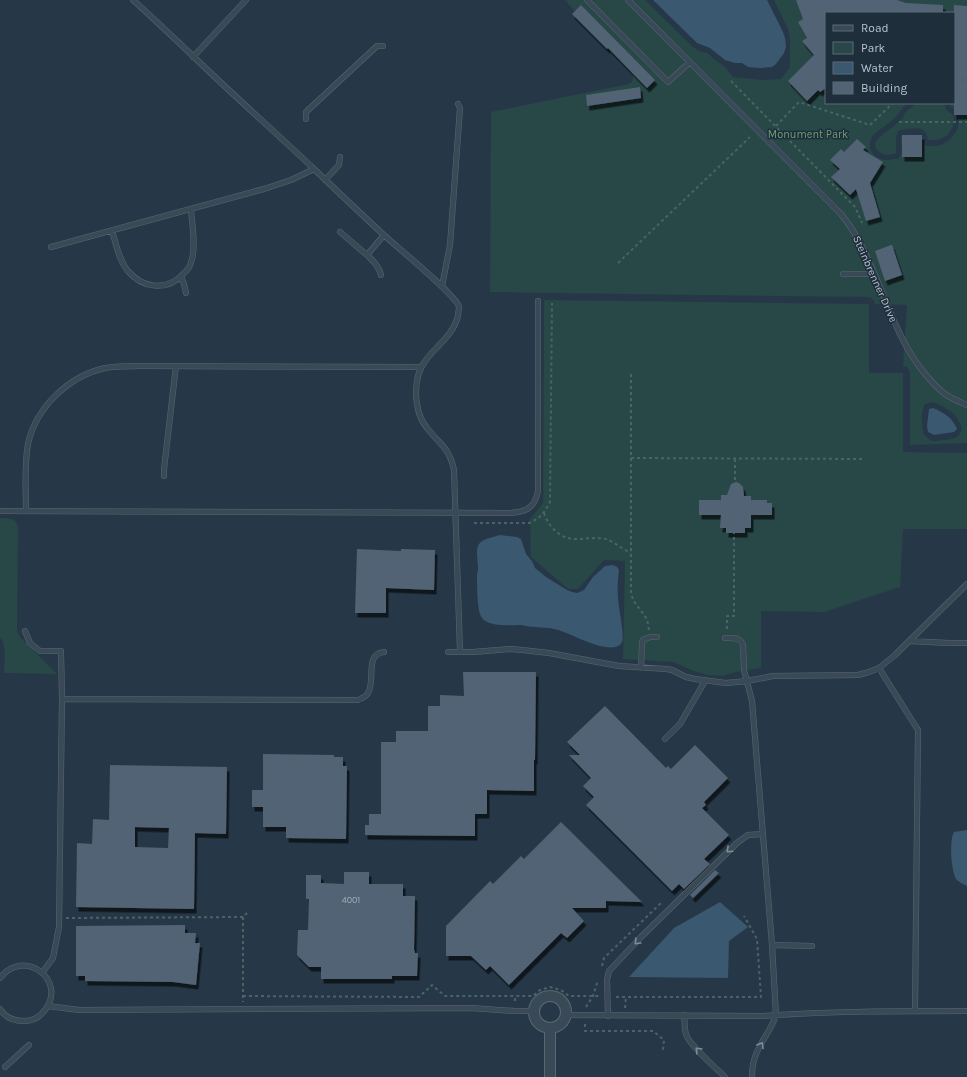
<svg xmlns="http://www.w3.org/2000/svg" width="967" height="1077" font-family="Karla,sans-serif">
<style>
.green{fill:#284747;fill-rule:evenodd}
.water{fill:#3a5870}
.building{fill:#516374;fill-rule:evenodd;filter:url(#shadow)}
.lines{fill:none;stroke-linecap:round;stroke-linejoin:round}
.lane-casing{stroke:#596773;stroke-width:6}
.street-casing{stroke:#596773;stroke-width:12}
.path{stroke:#486564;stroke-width:2;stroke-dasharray:3 3;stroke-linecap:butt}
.lane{stroke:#3a4956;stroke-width:5}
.street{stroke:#3a4956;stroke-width:10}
.oneway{stroke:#7f8d99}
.labels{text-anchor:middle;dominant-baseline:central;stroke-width:3;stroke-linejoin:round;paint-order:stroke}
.number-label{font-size:9px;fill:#9eacb8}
.park-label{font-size:11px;fill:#6ea173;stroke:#1f2e3b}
.street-label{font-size:11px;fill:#b8c4cf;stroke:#1f2e3b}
</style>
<defs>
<filter id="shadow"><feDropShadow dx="2.5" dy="4.5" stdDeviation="0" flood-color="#0009"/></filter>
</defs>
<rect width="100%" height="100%" fill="#263847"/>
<path class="green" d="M 565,0 L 645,0 L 693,47 L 699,51 L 707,53 L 714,59 L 725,67 L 733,77 L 762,80 L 781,79 L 790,67 L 790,38 L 788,29 L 774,0 L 967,0 L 967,443 L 910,445 L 910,372 L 907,367 L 903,366 L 907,305 L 875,304 L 874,300 L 870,297 L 548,293 L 490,292 L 491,112 L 629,84 L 632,82 L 633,79 L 632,74 ZM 826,13 L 954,13 L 954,103 L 949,103 C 951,108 957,109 958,115 C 963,133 943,151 925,145 L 922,137 L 903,135 L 901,138 C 901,143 903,152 900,156 C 899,159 898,159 895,159 C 878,164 862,151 874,134 C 880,129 887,125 893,120 C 899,115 901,108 908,103 L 826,103 ZM 933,402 C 945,407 957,413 961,426 C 962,430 961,434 957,437 C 953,440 940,440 935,441 L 932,441 L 924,435 C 922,425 920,413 925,404 Z
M 914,103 L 944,103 L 946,110 L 952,114 L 954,118 L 953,127 L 948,135 L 938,140 L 928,140 C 927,136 926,131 921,129 C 917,128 902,129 898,131 L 896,137 L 896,153 C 890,155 883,156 878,151 C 867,140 890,131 896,124 C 898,122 901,120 903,118 C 904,116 904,114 906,112 C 909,108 913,108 914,103 Z
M 544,300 L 869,304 L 869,373 L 903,373 L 903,452 L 967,453 L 967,529 L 903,529 L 900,587 L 824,612 L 761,611 L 761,668 L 736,672 L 723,676 L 707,675 L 694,671 L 673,662 L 623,659 L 625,561 L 604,560 L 578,589 L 568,589 L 531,557 L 530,519 L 543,503 Z
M 0,518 C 8,518 15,518 18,526 L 17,631 L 20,637 L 57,674 L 4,673 C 4,663 7,644 0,637 Z"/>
<path class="water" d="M 653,0 L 767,0 L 783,32 L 785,38 L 786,47 L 784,53 L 776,64 L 772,67 L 760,68 L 748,67 L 742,63 L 735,63 L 725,60 L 710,48 L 697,43 Z
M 933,408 C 943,412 953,418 957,429 L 954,432 L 934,435 L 928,432 L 927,426 L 929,409 Z
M 500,535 L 517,537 L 521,539 L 526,554 L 532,561 L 535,568 L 546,577 L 567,590 L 572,592 L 577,593 L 584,590 L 593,577 L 605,566 L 613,565 L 617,567 L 619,570 C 618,579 617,588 618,597 C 618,606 625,635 622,642 C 615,656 581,639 571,635 C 566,633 560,630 554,629 C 548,627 542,628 536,627 C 531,627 526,626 521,625 C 510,625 484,628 480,614 C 477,605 477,585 477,575 C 478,571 478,569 478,566 C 475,541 478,541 500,535 Z
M 967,830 L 967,886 C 964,884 958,882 956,879 C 951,870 949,841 954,832 Z
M 720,902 L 748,927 L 729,941 L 728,978 L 629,977 L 674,928 Z"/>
<path class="building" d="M 796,0 L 897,0 L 906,3 L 943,5 L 943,13 L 826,13 L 826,88 L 820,92 L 818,90 L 807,101 L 788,81 L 814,55 L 802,41 L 807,38 L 798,22 L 803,19 Z
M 581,5 L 655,80 L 647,88 L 608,48 L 607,49 L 572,14 Z
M 954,5 L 967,6 L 967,115 L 954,115 Z
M 640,87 L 641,98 L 587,106 L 586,95 Z
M 902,135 L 922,135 L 922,157 L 902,157 Z
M 857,139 L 866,147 L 863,150 L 883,162 L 870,183 L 880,217 L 866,221 L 856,189 L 850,195 L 831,177 L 840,169 L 830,160 L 841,149 L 844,152 Z
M 891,245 L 892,245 L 902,275 L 885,281 L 875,251 Z
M 736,482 L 739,483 L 743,487 L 744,496 L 751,496 L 751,500 L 767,500 L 767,503 L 772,503 L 772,515 L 751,515 L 751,528 L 745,528 L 745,533 L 726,533 L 726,528 L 720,528 L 721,515 L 699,515 L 699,500 L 721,500 L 721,495 L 727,495 L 731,484 Z
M 357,549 L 401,551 L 401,549 L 435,550 L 434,590 L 386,588 L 386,613 L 355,613 Z
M 463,672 L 536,672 L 535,760 L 534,760 L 534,791 L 487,790 L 487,814 L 475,814 L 475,836 L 365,835 L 365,825 L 369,825 L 369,814 L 381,814 L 381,742 L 396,742 L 396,731 L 428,731 L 428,706 L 440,706 L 440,695 L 464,696 Z
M 605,706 L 666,768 L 668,766 L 671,769 L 695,745 L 728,778 L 704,802 L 706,805 L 702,808 L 729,835 L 704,859 L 710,864 L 684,889 L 679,884 L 672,891 L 586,805 L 594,797 L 583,786 L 591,778 L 569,755 L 580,755 L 567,742 Z
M 263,754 L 334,755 L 334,757 L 343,757 L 343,766 L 347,766 L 346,839 L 286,838 L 286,827 L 263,827 L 263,807 L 252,807 L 252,790 L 263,790 Z
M 110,765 L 227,767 L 226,834 L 195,833 L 194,909 L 76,907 L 77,843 L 92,844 L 93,819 L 109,820 ZM 135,827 L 169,828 L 168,848 L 135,847 Z
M 561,822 L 642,902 L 606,901 L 606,908 L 572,908 L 584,921 L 567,938 L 561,933 L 509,985 L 490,966 L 486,970 L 471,956 L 446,956 L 446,926 L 490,881 L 493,884 L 521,856 L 524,859 Z
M 715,870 L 719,873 L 693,898 L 690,895 Z
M 344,872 L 369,872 L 369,884 L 403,884 L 403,896 L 415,896 L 414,949 L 415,953 L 418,953 L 417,976 L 392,976 L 392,979 L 321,979 L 321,967 L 309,967 L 297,955 L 298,930 L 308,930 L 309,899 L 306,899 L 306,875 L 321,875 L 321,883 L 344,884 Z
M 185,925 L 185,933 L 196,933 L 195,943 L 200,943 L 196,985 L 173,982 L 85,981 L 85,976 L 76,976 L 76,926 Z"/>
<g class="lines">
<defs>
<path id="lane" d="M 133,0 C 154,19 174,38 194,57 C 233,95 274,131 313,168 C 337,191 361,214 385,236 C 398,248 456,295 459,307 C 459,310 458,313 458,316 C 452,341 424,352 418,376 C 414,393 416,415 427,428 C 440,445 449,447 454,470 L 460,652
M 587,0 L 668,82 L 690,62
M 628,0 L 841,214 C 880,262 886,328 926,375 C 932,382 938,389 945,394 C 952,399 960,402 967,405
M 193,57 L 246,0
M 306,119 L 306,112 L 377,46 L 383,46
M 325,180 L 339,165 L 340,157
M 112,231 C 116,243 119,261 128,271 C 142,288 167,292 183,274 C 188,270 191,265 192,259 C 196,245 192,224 191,210
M 340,232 L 367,255
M 51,247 L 264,189 L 291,180 L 314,169
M 843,274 L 874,274
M 381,275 C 379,266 373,261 367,255 L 384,235
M 181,277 L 184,284 L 186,293
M 442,286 L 450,245 L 460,108 L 458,104
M 164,476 L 164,469 L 176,366
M 0,511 L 510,513 C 526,512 535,508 538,491 L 538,301
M 26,511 C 26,489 24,465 28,444 C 36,407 69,376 105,368 C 117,366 130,366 142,366 L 421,367
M 25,631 L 30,643 L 40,651 L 61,651 L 62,699 L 59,927 L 53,958 L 42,973
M 725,638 C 734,638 740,637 743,645 L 744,670 L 752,701 L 772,945 L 776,1015 C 772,1029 762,1039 757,1052 C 753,1060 752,1068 752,1077
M 910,641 L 948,643 L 967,643
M 448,652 L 473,652 L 511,649 L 522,650 L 549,653 L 619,666 L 666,669 L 672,670 L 686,677 L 695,679 L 726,683 L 747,681 L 773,676 L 858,675 L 869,672 L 879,668 L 895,655 L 967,584
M 641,668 L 642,643 L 643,640 L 650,637 L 657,637
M 879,668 L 918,730 L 915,1011
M 62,699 L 358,700 C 362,698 366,697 368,693 C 376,681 364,654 384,652
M 665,739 L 680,724 L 705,681
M 772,945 L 812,946
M 0,978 C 23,947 68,980 45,1010 C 40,1017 32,1021 24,1021 C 14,1021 5,1017 0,1009
M 48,1006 L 79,1010 L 471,1008 L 515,1011 L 534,1011
M 566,1015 L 764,1016 C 832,1011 899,1011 967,1011
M 684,1015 C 685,1022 684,1028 686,1034 C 689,1045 716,1068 725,1077
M 608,1016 L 607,980 L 609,971 L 641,937 L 737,843 L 748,835 L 763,834
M 5,1067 L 29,1045"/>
<path id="street" d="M534 1012a16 16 0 1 1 32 0a16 16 0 1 1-32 0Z
M 550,1028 L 550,1077"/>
</defs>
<use href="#lane" class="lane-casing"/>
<use href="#street" class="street-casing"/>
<path class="path" d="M 954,80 L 967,80
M 731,81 L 855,207 L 862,223
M 899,122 L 967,122
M 776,126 L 799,102 L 870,125 L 893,103
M 618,263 L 750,137
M 631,374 L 631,592 L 633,600 L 647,619 L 649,630
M 631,458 L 862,459
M 735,459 L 735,482
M 544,513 C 548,526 560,539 575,539 C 586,539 596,537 606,539 C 615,542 622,550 631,552
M 474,523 L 529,523 C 541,518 544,513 550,502 L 552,303
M 727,629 L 727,616 L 734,616 L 734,533
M 243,917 L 243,1002
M 66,918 L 243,917 L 247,913
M 602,966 L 604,958 L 662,902
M 243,996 L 419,997 L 432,985 L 445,996 L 533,996 L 540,990 L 550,987 L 561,990 L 569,996 L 599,996
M 616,997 L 761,997 L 757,939 L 744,916
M 515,1001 L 515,996
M 586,1007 L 593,996 L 598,980
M 625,1008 L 626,997
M 585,1024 L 585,1031 L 653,1031 L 664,1040 L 663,1050"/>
<use href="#lane" class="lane"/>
<use href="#street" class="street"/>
</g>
<defs><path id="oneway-chevron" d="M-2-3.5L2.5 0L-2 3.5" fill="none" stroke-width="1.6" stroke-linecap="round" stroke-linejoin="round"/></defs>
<g class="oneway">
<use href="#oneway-chevron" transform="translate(729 850) rotate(137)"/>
<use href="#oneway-chevron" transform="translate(637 942) rotate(134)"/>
<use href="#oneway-chevron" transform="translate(761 1045) rotate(-60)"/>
<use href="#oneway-chevron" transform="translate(698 1050) rotate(-135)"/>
</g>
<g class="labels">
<g class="number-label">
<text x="351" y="900">4001</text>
</g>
<g class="park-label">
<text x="808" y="134">Monument Park</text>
</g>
<g class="street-label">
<text transform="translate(875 279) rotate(66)">Steinbrenner Drive</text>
</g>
</g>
<rect x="825" y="12" width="130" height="92" fill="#1f2e3b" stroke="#5c6a76"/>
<rect x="833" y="25" width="20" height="6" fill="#3a4956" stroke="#5c6a76"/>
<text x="861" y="32" font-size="12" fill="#b8c4cf">Road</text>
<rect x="833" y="42" width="20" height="12" fill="#284747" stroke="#5c6a76"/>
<text x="861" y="52" font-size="12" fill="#b8c4cf">Park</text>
<rect x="833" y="62" width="20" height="12" fill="#3a5870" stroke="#5c6a76"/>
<text x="861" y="72" font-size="12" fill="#b8c4cf">Water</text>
<rect x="833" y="82" width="20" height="12" fill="#516374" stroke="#5c6a76"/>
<text x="861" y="92" font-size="12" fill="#b8c4cf">Building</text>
</svg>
